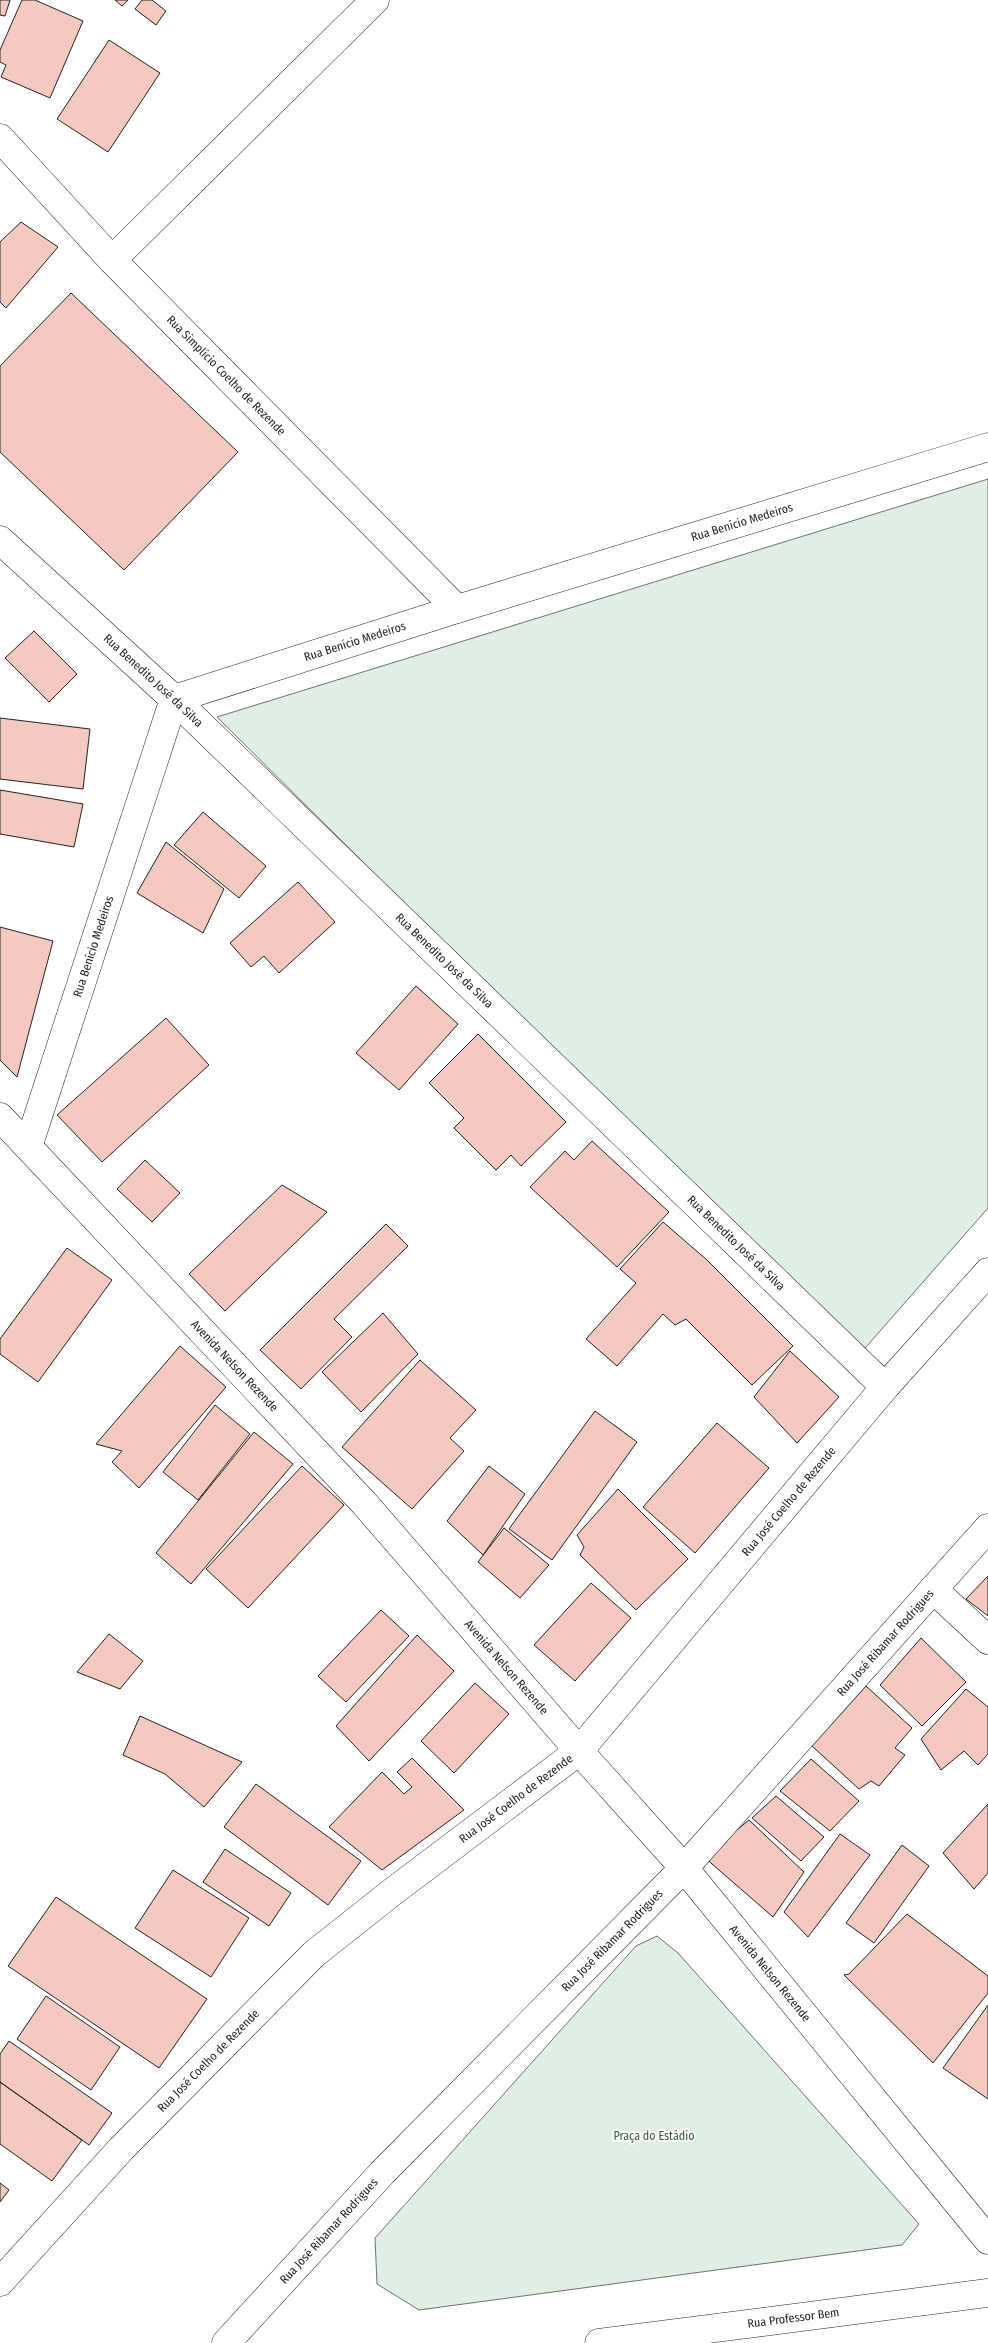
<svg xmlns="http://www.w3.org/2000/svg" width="988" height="2343" font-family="'Fira Sans Condensed',sans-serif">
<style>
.green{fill:#e0efe3;stroke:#6f6f6f}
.building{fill:#f3c9c0;stroke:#222}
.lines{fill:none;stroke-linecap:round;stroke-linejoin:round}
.minor-casing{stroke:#222;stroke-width:29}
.major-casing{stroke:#222;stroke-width:29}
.minor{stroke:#fff;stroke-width:28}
.major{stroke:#fff;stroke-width:28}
.labels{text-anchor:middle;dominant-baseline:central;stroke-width:4;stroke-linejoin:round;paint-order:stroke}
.street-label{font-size:12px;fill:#222;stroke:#fff}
.park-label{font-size:12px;fill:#2f5e38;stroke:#fff}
</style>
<rect width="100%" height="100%" fill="#fff"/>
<path class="green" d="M 988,479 L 988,1208 L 859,1355 L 217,717 Z
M 657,1936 L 678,1953 L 919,2224 L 902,2245 L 419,2310 L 377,2284 L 375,2238 L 636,1946 Z"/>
<path class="building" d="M 0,0 L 10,0 L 5,16 L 0,15 Z
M 22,0 L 35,0 L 83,21 L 50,98 L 1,77 L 6,65 L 0,62 L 0,50 Z
M 115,0 L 128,0 L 122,6 Z
M 142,0 L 152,0 L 166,11 L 156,25 L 135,9 Z
M 109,40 L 160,73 L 108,152 L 57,119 Z
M 21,222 L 58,247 L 6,308 L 0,302 L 0,242 Z
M 71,293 L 238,452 L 124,570 L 0,452 L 0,366 Z
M 34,631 L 77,674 L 49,702 L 5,658 Z
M 0,718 L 90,729 L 83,789 L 0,779 Z
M 0,790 L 83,804 L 74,847 L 0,834 Z
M 203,812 L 266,866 L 239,898 L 174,845 Z
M 166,842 L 224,889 L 203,933 L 137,893 Z
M 298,882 L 335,922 L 279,973 L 264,956 L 251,967 L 230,943 Z
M 0,927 L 53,941 L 17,1077 L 0,1060 Z
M 416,986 L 458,1024 L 399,1090 L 356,1053 Z
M 166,1018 L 209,1065 L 102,1162 L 57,1115 Z
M 478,1034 L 566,1122 L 521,1166 L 511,1155 L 496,1170 L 454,1128 L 464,1118 L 429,1083 Z
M 592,1141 L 669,1212 L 617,1267 L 530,1187 L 565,1151 L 574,1160 Z
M 145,1160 L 180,1193 L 152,1222 L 117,1189 Z
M 282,1185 L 327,1212 L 225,1311 L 189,1274 Z
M 663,1222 L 707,1260 L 793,1346 L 752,1385 L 686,1319 L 675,1325 L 663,1314 L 617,1366 L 586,1339 L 636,1283 L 620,1269 Z
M 386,1224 L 408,1246 L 334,1319 L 352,1337 L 301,1389 L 260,1350 Z
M 67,1248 L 112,1280 L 38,1382 L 0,1354 L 0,1339 Z
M 383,1313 L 418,1354 L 361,1412 L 322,1372 Z
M 180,1346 L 226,1387 L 139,1488 L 112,1462 L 122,1451 L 96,1444 Z
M 790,1351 L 839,1397 L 797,1443 L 754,1397 Z
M 420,1360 L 476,1410 L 450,1438 L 464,1451 L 412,1509 L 342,1447 Z
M 215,1405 L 250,1434 L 198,1500 L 163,1472 Z
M 595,1411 L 637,1442 L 552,1560 L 509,1529 Z
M 717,1423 L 769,1468 L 695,1553 L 643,1507 Z
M 254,1432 L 293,1464 L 191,1584 L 156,1553 Z
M 302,1466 L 344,1505 L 248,1608 L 206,1569 Z
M 489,1466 L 525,1494 L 483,1555 L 447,1521 Z
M 618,1489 L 688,1559 L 636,1610 L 580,1555 L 584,1547 L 577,1535 Z
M 504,1528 L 549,1565 L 520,1598 L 478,1562 Z
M 988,1576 L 988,1616 L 966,1599 Z
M 591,1583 L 631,1618 L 575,1681 L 534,1645 Z
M 381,1610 L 409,1636 L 346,1702 L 318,1676 Z
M 109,1634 L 143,1661 L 120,1689 L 77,1672 Z
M 417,1635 L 454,1671 L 369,1761 L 336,1726 Z
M 921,1638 L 966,1682 L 922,1726 L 880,1685 Z
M 475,1683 L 509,1714 L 454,1773 L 421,1741 Z
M 866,1686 L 912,1728 L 895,1748 L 905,1755 L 879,1786 L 871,1781 L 859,1789 L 812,1746 Z
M 966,1689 L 988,1707 L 988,1754 L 978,1765 L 964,1751 L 941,1770 L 921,1739 Z
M 140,1716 L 242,1762 L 204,1807 L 165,1774 L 123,1755 Z
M 412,1758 L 464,1810 L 382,1870 L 329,1827 L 382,1772 L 404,1794 L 412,1787 L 397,1772 Z
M 811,1759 L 859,1801 L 830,1831 L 780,1791 Z
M 256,1784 L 361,1861 L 328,1905 L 224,1827 Z
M 776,1796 L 824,1837 L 801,1861 L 752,1818 Z
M 988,1804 L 988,1873 L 974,1889 L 943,1853 Z
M 749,1820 L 804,1872 L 773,1917 L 704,1857 Z
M 840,1834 L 870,1855 L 808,1937 L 784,1912 Z
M 902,1845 L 929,1866 L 874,1943 L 846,1923 Z
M 225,1849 L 291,1893 L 269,1926 L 203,1882 Z
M 173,1870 L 249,1918 L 211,1977 L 135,1928 Z
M 56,1897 L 207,1999 L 159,2068 L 8,1966 Z
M 907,1914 L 988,1976 L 988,1993 L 933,2063 L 844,1975 L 849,1974 Z
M 46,1996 L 120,2047 L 91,2090 L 17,2039 Z
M 988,2005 L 988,2099 L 943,2068 Z
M 9,2041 L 112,2113 L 89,2145 L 0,2082 L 0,2054 Z
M 0,2082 L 82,2140 L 52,2181 L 0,2144 Z
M 0,2183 L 9,2190 L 0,2202 Z"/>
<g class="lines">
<defs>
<g id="minor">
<path id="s1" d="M 0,138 L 112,260 L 457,609"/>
<path d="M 112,260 L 375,0"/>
<path id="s2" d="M 0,540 L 174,699 L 885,1387"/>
<path id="s3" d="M 28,1147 L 174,699 L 457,609 L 988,447"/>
<path d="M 933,1589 L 988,1640"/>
<path id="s4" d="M 0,2282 L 121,2149 L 314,1954 L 391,1893 L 579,1751 L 885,1387 L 988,1272"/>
<path id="s5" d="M 226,2343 L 382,2173 L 684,1868 L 988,1528"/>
<path id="s6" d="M 599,2343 L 988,2293"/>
</g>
<g id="major">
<path id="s7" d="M 0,1117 L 364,1503 L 579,1751 L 684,1868 L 988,2240"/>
</g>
</defs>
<use href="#minor" class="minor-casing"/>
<use href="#major" class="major-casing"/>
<use href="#minor" class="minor"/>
<use href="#major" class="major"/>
</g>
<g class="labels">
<g class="street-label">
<text stroke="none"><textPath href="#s1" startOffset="328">Rua Simplício Coelho de Rezende</textPath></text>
<text stroke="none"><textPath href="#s3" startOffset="1066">Rua Benício Medeiros</textPath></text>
<text stroke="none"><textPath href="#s3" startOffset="661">Rua Benício Medeiros</textPath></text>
<text stroke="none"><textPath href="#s2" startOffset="208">Rua Benedito José da Silva</textPath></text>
<text stroke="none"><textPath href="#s3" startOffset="211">Rua Benício Medeiros</textPath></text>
<text stroke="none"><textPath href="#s2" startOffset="612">Rua Benedito José da Silva</textPath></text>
<text stroke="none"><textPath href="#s2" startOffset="1018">Rua Benedito José da Silva</textPath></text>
<text stroke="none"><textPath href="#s7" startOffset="342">Avenida Nelson Rezende</textPath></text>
<text stroke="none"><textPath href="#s4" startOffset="1114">Rua José Coelho de Rezende</textPath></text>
<text stroke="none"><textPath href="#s5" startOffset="962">Rua José Ribamar Rodrigues</textPath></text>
<text stroke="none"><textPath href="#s7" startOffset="748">Avenida Nelson Rezende</textPath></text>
<text stroke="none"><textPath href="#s4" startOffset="709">Rua José Coelho de Rezende</textPath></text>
<text stroke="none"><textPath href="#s5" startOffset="558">Rua José Ribamar Rodrigues</textPath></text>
<text stroke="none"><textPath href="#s7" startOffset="1152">Avenida Nelson Rezende</textPath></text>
<text stroke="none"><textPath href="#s4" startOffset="304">Rua José Coelho de Rezende</textPath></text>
<text stroke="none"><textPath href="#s5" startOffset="152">Rua José Ribamar Rodrigues</textPath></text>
<text stroke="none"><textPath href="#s6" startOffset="196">Rua Professor Bem</textPath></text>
</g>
<g class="park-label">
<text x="654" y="2136">Praça do Estádio</text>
</g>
</g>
</svg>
